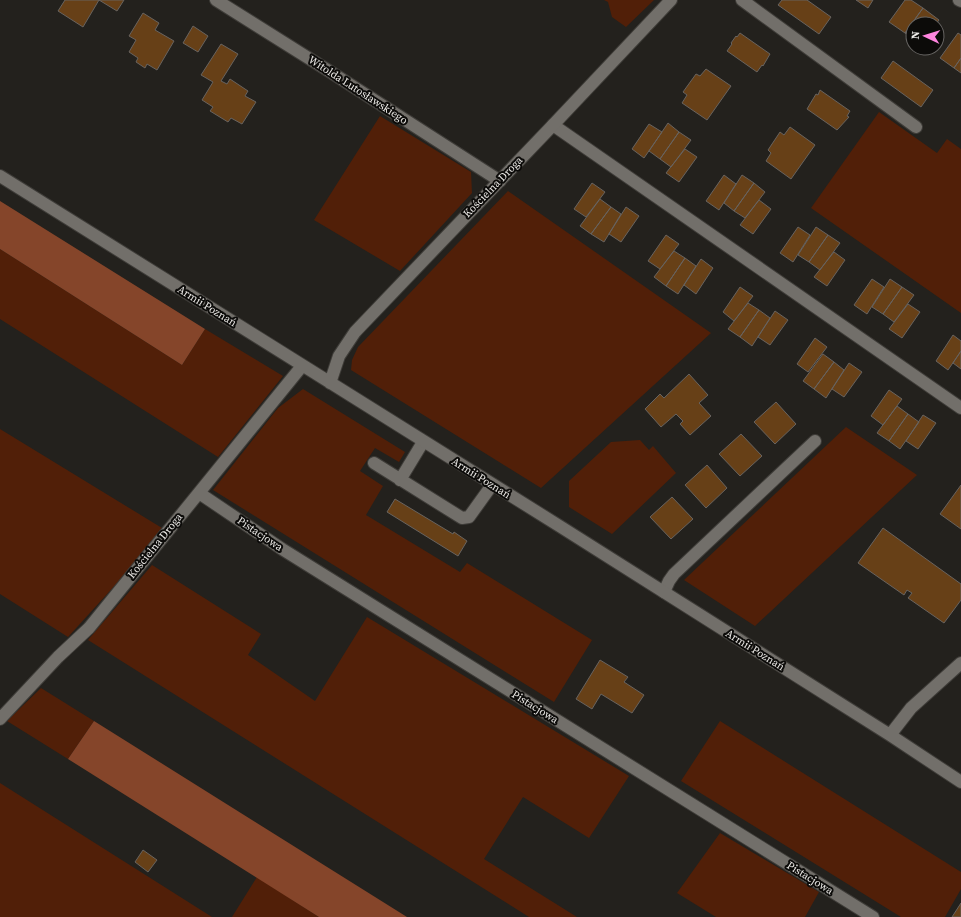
<svg xmlns="http://www.w3.org/2000/svg" width="961" height="917" font-family="'Source Serif 4',serif">
<style>
.green{fill:#511f08}
.forest{fill:#85452a}
.building{fill:#674017;stroke:#68635f}
.lines{fill:none;stroke-linecap:round;stroke-linejoin:round}
.lane-casing{stroke:#3e3c38;stroke-width:14}
.street-casing{stroke:#3e3c38;stroke-width:14}
.lane{stroke:#726f6a;stroke-width:12}
.street{stroke:#726f6a;stroke-width:12}
.labels{text-anchor:middle;dominant-baseline:central;stroke-width:4;stroke-linejoin:round;paint-order:stroke}
.street-label{font-size:11px;fill:#eceae7;stroke:#0c0b09}
</style>
<rect width="100%" height="100%" fill="#23211d"/>
<path class="green" d="M 604,0 L 654,0 L 626,27 L 612,17 L 608,2 Z
M 879,112 L 937,153 L 947,139 L 961,149 L 961,313 L 811,208 Z
M 380,116 L 471,172 L 472,193 L 400,271 L 314,220 Z
M 508,191 L 711,333 L 541,488 L 351,370 L 352,360 L 358,347 Z
M 0,249 L 182,365 L 205,329 L 283,376 L 218,457 L 0,319 Z
M 303,389 L 405,452 L 399,462 L 375,448 L 360,471 L 383,486 L 366,515 L 460,572 L 467,563 L 592,640 L 554,702 L 213,490 L 278,408 Z
M 846,427 L 917,475 L 755,626 L 684,580 Z
M 0,429 L 162,528 L 129,570 L 68,637 L 0,594 Z
M 640,440 L 649,450 L 653,446 L 676,473 L 612,534 L 569,507 L 569,481 L 611,442 Z
M 152,565 L 261,634 L 248,655 L 315,701 L 367,617 L 629,776 L 589,838 L 523,797 L 484,859 L 577,917 L 529,917 L 88,640 Z
M 41,688 L 94,721 L 68,759 L 7,721 Z
M 720,721 L 961,872 L 961,889 L 945,917 L 901,917 L 681,781 Z
M 0,783 L 212,917 L 0,917 Z
M 720,833 L 819,892 L 805,917 L 716,917 L 677,893 Z
M 257,877 L 319,917 L 232,917 Z"/>
<path class="forest" d="M 0,201 L 205,329 L 182,365 L 0,249 Z
M 94,721 L 407,917 L 319,917 L 68,759 Z"/>
<path class="building" d="M 65,0 L 99,0 L 83,27 L 58,11 Z
M 99,0 L 124,0 L 117,11 Z
M 782,0 L 807,0 L 831,17 L 819,34 L 778,5 Z
M 856,0 L 873,0 L 868,8 Z
M 905,0 L 911,0 L 923,8 L 905,33 L 889,22 Z
M 923,8 L 939,20 L 936,24 L 913,24 L 913,39 L 905,33 Z
M 143,13 L 159,23 L 155,30 L 174,41 L 157,70 L 147,64 L 145,68 L 136,62 L 138,58 L 129,52 L 136,40 L 129,36 Z
M 193,26 L 208,36 L 198,52 L 183,43 Z
M 740,33 L 770,54 L 763,66 L 762,65 L 757,72 L 727,51 L 732,44 L 731,43 L 736,36 L 737,37 Z
M 958,33 L 961,35 L 961,58 L 954,68 L 940,58 Z
M 221,44 L 238,54 L 221,81 L 227,84 L 230,79 L 248,91 L 245,96 L 256,102 L 242,124 L 231,118 L 228,122 L 210,111 L 213,107 L 202,100 L 213,82 L 201,75 Z
M 961,58 L 961,73 L 954,68 Z
M 893,61 L 933,90 L 921,107 L 881,78 Z
M 706,69 L 731,86 L 707,120 L 682,103 L 687,95 L 683,92 L 696,74 L 700,76 Z
M 820,90 L 850,111 L 847,116 L 849,117 L 837,130 L 807,109 L 816,94 L 818,95 Z
M 668,123 L 679,132 L 660,159 L 649,151 Z
M 649,124 L 662,132 L 644,158 L 632,149 Z
M 790,127 L 815,145 L 791,179 L 766,161 L 771,153 L 768,150 L 780,132 L 784,135 Z
M 679,132 L 691,140 L 671,167 L 660,159 Z
M 685,149 L 697,157 L 679,182 L 666,173 Z
M 724,175 L 736,184 L 719,210 L 706,201 Z
M 742,175 L 754,183 L 734,211 L 724,203 Z
M 592,183 L 605,192 L 586,217 L 574,209 Z
M 754,183 L 765,192 L 745,218 L 734,211 Z
M 600,199 L 611,207 L 591,234 L 580,226 Z
M 759,200 L 771,209 L 753,234 L 740,225 Z
M 611,207 L 621,214 L 604,242 L 591,234 Z
M 626,207 L 639,216 L 621,242 L 609,234 Z
M 798,227 L 810,235 L 793,262 L 780,253 Z
M 816,227 L 828,235 L 809,262 L 798,255 Z
M 666,235 L 679,244 L 660,269 L 648,261 Z
M 828,235 L 840,243 L 820,270 L 809,262 Z
M 674,251 L 685,258 L 666,286 L 654,277 Z
M 834,252 L 845,260 L 827,286 L 814,277 Z
M 685,258 L 696,266 L 678,294 L 666,286 Z
M 701,259 L 713,268 L 696,294 L 684,285 Z
M 872,279 L 884,287 L 867,314 L 854,305 Z
M 890,279 L 902,287 L 883,314 L 872,307 Z
M 740,287 L 753,296 L 734,321 L 723,312 Z
M 902,287 L 914,295 L 894,322 L 883,314 Z
M 748,303 L 759,310 L 740,337 L 728,329 Z
M 908,304 L 920,312 L 902,338 L 889,329 Z
M 759,310 L 770,318 L 752,346 L 740,337 Z
M 775,311 L 788,320 L 770,345 L 758,337 Z
M 953,335 L 961,341 L 961,351 L 948,370 L 936,361 Z
M 815,338 L 827,347 L 808,372 L 797,364 Z
M 961,351 L 961,369 L 953,363 Z
M 823,354 L 834,362 L 814,389 L 803,381 Z
M 834,362 L 844,370 L 826,398 L 814,389 Z
M 849,363 L 862,372 L 844,397 L 832,389 Z
M 689,374 L 708,395 L 699,403 L 711,416 L 690,435 L 680,424 L 683,421 L 676,414 L 661,427 L 645,409 L 660,394 L 664,398 Z
M 889,390 L 902,399 L 883,425 L 871,416 Z
M 776,402 L 796,424 L 775,444 L 754,422 Z
M 897,406 L 908,414 L 889,441 L 877,433 Z
M 908,414 L 919,422 L 900,449 L 889,441 Z
M 923,415 L 936,423 L 918,449 L 906,441 Z
M 741,434 L 762,456 L 740,476 L 719,454 Z
M 707,465 L 727,488 L 706,508 L 685,485 Z
M 961,485 L 961,529 L 940,514 Z
M 672,497 L 693,519 L 671,539 L 650,517 Z
M 395,499 L 453,534 L 454,532 L 467,541 L 458,556 L 387,512 Z
M 883,528 L 961,584 L 961,600 L 944,623 L 908,598 L 912,593 L 907,590 L 904,595 L 858,563 Z
M 600,660 L 628,677 L 624,682 L 644,695 L 632,713 L 601,694 L 592,709 L 576,699 Z
M 143,850 L 157,860 L 148,872 L 135,862 Z
M 961,903 L 961,917 L 952,917 Z"/>
<g class="lines">
<defs>
<path id="lane" d="M 742,0 L 916,127
M 959,0 L 961,1
M 553,125 L 961,408
M 374,463 L 462,518 L 469,517 L 492,485
M 400,480 L 423,442
M 664,592 L 669,581 L 674,574 L 815,441"/>
<path id="street" d="M 216,0 L 329,71 L 500,181
M 0,176 L 561,527 L 890,735 L 961,782
M 330,383 L 339,356 L 355,332 L 553,125 L 671,0
M 199,493 L 282,549 L 873,917
M 0,719 L 58,657 L 89,628 L 302,366
M 890,735 L 911,708 L 961,663"/>
</defs>
<use href="#lane" class="lane-casing"/>
<use href="#street" class="street-casing"/>
<use href="#lane" class="lane"/>
<use href="#street" class="street"/>
</g>
<g class="labels">
<g class="street-label">
<text transform="translate(358 90) rotate(33)">Witolda Lutosławskiego</text>
<text transform="translate(493 187) rotate(-46)">Kościelna Droga</text>
<text transform="translate(207 306) rotate(32)">Armii Poznań</text>
<text transform="translate(481 478) rotate(32)">Armii Poznań</text>
<text transform="translate(260 534) rotate(34)">Pistacjowa</text>
<text transform="translate(155 546) rotate(-51)">Kościelna Droga</text>
<text transform="translate(755 650) rotate(32)">Armii Poznań</text>
<text transform="translate(535 707) rotate(32)">Pistacjowa</text>
<text transform="translate(810 878) rotate(32)">Pistacjowa</text>
</g>
</g>
<g transform="translate(925 36) rotate(274)"><circle r="19" fill="#0c0b09" stroke="#666462"/>
<path d="M0-3L7 15L0 10L-7 15Z" fill="#ff85df"/>
<text y="-6" font-size="11" font-weight="bold" text-anchor="middle" fill="#eceae7">N</text>
</g>
</svg>
